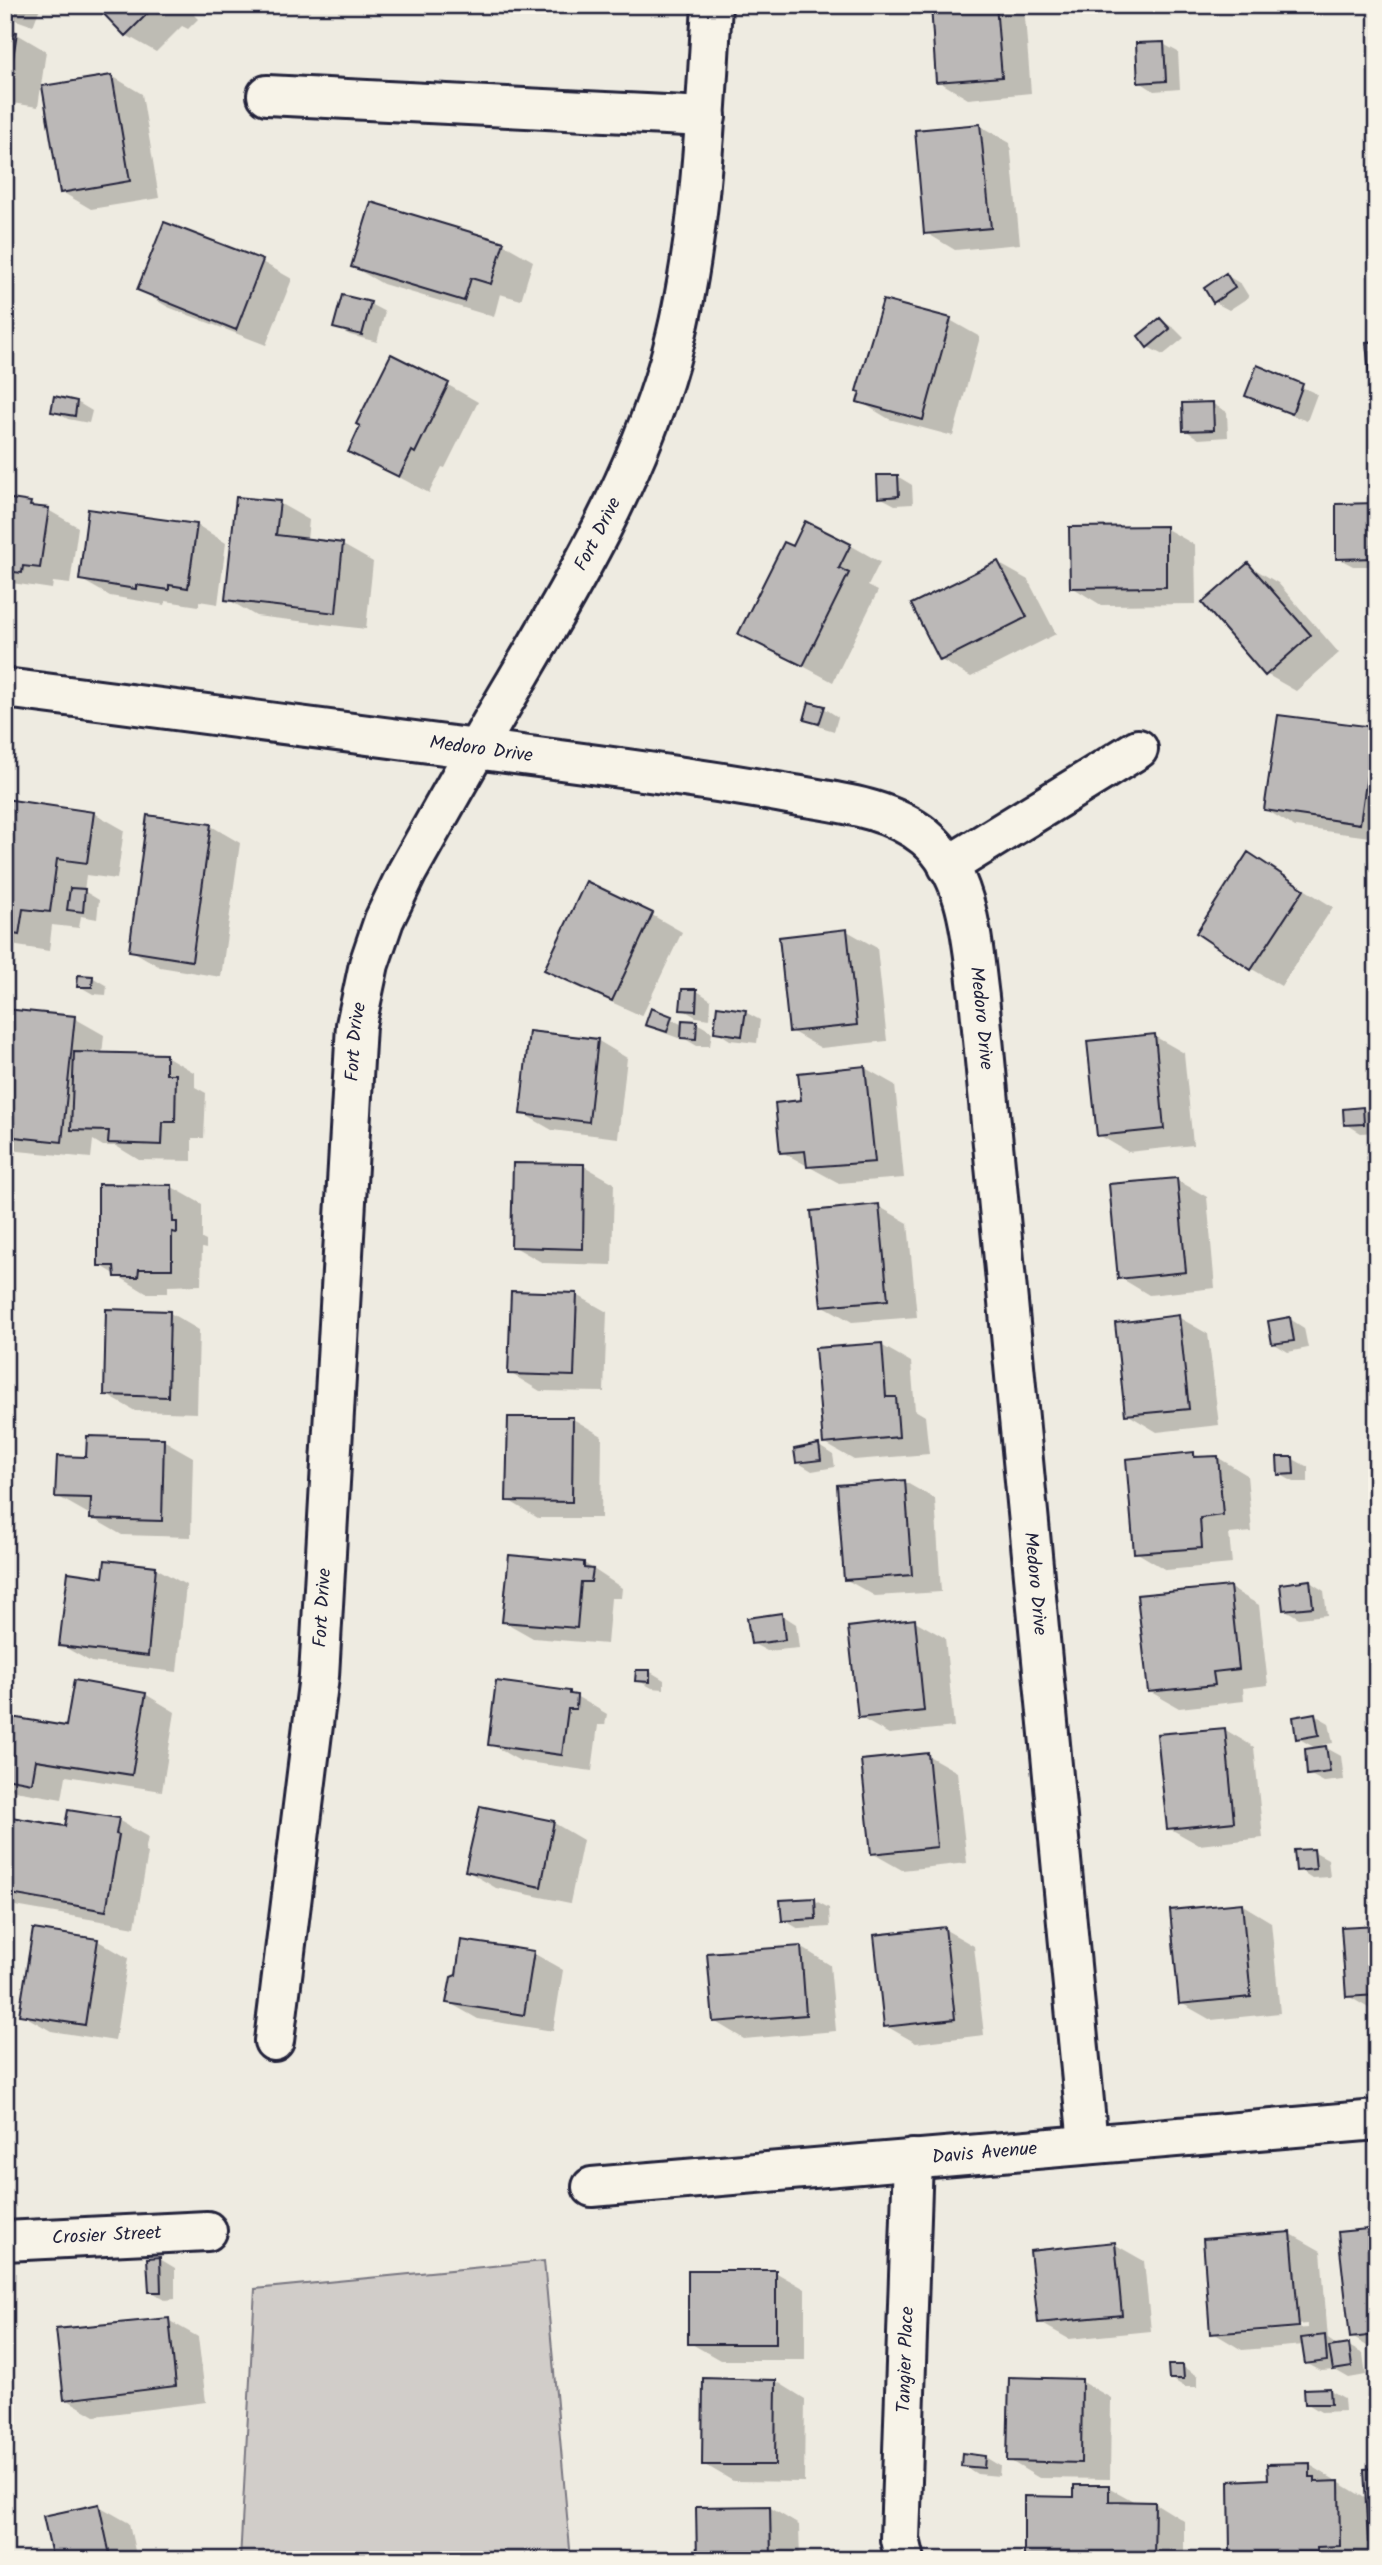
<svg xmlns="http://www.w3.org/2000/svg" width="1382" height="2565" font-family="Kalam,sans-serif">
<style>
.green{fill:#d1cdc9;stroke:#7a7882;stroke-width:2}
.shadow{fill:#0003;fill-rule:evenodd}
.building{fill:#bbb8b7;stroke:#22223b;stroke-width:2}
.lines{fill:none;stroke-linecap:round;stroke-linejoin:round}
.minor-casing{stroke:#22223b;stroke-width:44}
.minor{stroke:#f7f3e8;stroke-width:38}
.labels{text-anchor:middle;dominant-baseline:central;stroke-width:7;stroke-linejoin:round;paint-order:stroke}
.street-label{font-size:19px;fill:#22223b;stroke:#f7f3e8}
</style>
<rect width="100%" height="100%" fill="#eeebe1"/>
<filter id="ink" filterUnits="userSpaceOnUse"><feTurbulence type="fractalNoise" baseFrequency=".0143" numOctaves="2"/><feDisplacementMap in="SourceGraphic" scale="14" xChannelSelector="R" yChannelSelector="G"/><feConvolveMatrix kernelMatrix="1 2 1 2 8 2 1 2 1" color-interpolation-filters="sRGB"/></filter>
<g filter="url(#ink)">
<path class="green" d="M 544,2261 L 571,2560 L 240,2560 L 255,2289 Z"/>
<path class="shadow" d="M 5,5 L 41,5 L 33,26 L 5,16 L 5,12 L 11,14 L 12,11 L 5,9 Z
M 97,5 L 205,5 L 194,15 L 198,19 L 188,29 L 182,26 L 156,52 L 126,35 Z
M 932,5 L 1024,5 L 1031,93 L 968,99 L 938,81 Z
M 5,32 L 17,34 L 46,51 L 38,107 L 5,102 Z
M 1163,44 L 1178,52 L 1180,89 L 1154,91 L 1140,82 Z
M 112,76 L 142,94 L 159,198 L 91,209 L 62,192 Z
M 980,126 L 1010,143 L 1020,244 L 955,250 L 925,232 Z
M 503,244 L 533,261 L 521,300 L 500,294 L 494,317 L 383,284 L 353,267 Z
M 262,262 L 292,279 L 266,345 L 168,307 L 139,290 Z
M 1226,275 L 1241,284 L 1249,297 L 1229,310 L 1214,302 Z
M 370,304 L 385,312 L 377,342 L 350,335 L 335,327 Z
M 950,320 L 980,337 L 953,436 L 889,419 L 859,401 Z
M 1161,320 L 1175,329 L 1184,338 L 1163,355 L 1148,347 Z
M 1258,367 L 1317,394 L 1307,421 L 1262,404 L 1247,396 Z
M 448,385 L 478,402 L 445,468 L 442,467 L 429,493 L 350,451 Z
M 55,398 L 77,402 L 92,411 L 89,423 L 68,419 L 53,411 Z
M 1213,404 L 1227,412 L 1228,437 L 1199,439 L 1185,430 Z
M 897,476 L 912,485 L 913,504 L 895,505 L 880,497 Z
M 5,500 L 30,503 L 40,509 L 48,510 L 78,527 L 70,584 L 53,582 L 52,589 L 5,582 Z
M 279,503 L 309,520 L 307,540 L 343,545 L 373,562 L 366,629 L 256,616 L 227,599 Z
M 1377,504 L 1377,566 L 1353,566 L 1338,558 Z
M 197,525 L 226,543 L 218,604 L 199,601 L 199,606 L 166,601 L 165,605 L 110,596 L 80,579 Z
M 1165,528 L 1195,545 L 1196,604 L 1101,605 L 1072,587 Z
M 850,545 L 880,562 L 868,586 L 878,591 L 833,682 L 741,633 L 794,548 Z
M 998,563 L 1028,580 L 1056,634 L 971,677 L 941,660 Z
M 1248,565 L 1278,583 L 1339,653 L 1296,691 L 1266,674 Z
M 824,708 L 838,717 L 834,731 L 821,727 L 806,719 Z
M 1279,717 L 1377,730 L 1377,838 L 1295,827 L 1265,809 Z
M 5,801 L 94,813 L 124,830 L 117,879 L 86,875 L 84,891 L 99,900 L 97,919 L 81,916 L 79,928 L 52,925 L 49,951 L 11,945 L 5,942 Z
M 211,826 L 240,843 L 221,977 L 160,967 L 131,950 Z
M 1249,855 L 1333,907 L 1281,986 L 1252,969 Z
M 652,915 L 682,932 L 642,1016 L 576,986 L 547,969 Z
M 847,931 L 877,948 L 887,1041 L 821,1048 L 791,1031 Z
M 92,977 L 107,986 L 106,995 L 93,994 L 79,986 Z
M 697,991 L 711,1000 L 710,1019 L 696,1017 L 682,1009 Z
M 652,1010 L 683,1025 L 697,1023 L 712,1032 L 710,1046 L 697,1046 L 682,1037 L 681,1039 L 662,1032 L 647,1024 Z
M 5,1011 L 74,1018 L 104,1035 L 102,1055 L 166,1056 L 195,1073 L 195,1087 L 206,1093 L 204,1138 L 192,1138 L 192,1161 L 139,1160 L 116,1146 L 103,1146 L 93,1140 L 91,1158 L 18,1151 L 5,1143 Z
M 745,1012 L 760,1020 L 757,1043 L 730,1040 L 716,1031 Z
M 1154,1036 L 1184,1053 L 1193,1145 L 1128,1152 L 1099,1135 Z
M 597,1040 L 627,1058 L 618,1138 L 552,1130 L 522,1113 Z
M 865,1068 L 895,1085 L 904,1178 L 839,1183 L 782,1152 L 803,1102 Z
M 1363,1109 L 1377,1117 L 1377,1132 L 1361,1133 L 1346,1124 Z
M 584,1166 L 614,1183 L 612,1265 L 543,1263 L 513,1246 Z
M 1177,1180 L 1207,1197 L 1215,1288 L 1149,1295 L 1119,1277 Z
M 172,1187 L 202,1204 L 202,1239 L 206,1241 L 206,1249 L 202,1248 L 201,1285 L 168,1286 L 168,1293 L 146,1293 L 100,1265 Z
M 878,1206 L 908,1223 L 917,1317 L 852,1322 L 822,1305 Z
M 577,1295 L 607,1312 L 604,1392 L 540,1391 L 510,1373 Z
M 170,1313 L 199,1330 L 197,1413 L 135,1411 L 105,1394 Z
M 1178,1317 L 1208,1334 L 1219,1425 L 1157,1432 L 1127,1414 Z
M 1290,1319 L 1304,1328 L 1308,1348 L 1288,1352 L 1273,1343 Z
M 881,1345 L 911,1362 L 915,1410 L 925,1416 L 929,1454 L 854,1460 L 824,1443 Z
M 573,1419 L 602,1436 L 601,1518 L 538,1518 L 508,1500 Z
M 163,1440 L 193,1457 L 191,1537 L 122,1535 L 92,1518 L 92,1514 L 87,1513 L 57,1496 L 88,1459 Z
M 819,1446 L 833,1455 L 835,1467 L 812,1471 L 797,1462 Z
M 1194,1454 L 1202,1458 L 1217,1457 L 1247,1475 L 1252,1532 L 1229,1534 L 1232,1564 L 1166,1570 L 1136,1552 Z
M 1293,1459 L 1308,1467 L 1308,1482 L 1294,1482 L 1279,1474 Z
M 905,1482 L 935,1499 L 941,1592 L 875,1596 L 845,1579 Z
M 584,1563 L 622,1588 L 621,1598 L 611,1598 L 607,1644 L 533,1638 L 503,1621 Z
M 156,1568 L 186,1585 L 177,1672 L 91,1662 L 61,1645 Z
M 1310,1582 L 1324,1591 L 1327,1615 L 1299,1618 L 1284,1609 Z
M 1230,1588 L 1259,1605 L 1268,1685 L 1243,1688 L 1244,1701 L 1179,1708 L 1149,1691 Z
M 782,1615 L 796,1624 L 799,1648 L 767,1651 L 752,1643 Z
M 915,1621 L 945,1638 L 954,1727 L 889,1734 L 859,1717 Z
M 649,1671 L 664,1680 L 664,1689 L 652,1688 L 637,1680 Z
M 569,1692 L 607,1714 L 605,1725 L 598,1725 L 592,1771 L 520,1761 L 490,1744 Z
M 145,1694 L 175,1712 L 162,1791 L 66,1776 L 62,1799 L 15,1791 L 5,1785 L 5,1718 L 68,1728 Z
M 1315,1715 L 1329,1723 L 1333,1743 L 1321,1745 L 1341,1756 L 1344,1780 L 1324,1782 L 1309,1774 L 1317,1749 L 1298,1738 Z
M 1224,1729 L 1254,1747 L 1263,1838 L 1199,1845 L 1169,1828 Z
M 927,1755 L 957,1772 L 967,1863 L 902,1870 L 872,1853 Z
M 482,1808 L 554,1823 L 583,1840 L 570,1903 L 496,1888 L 467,1871 Z
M 5,1818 L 67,1829 L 118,1820 L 148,1837 L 145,1852 L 148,1853 L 135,1927 L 15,1906 L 5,1900 Z
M 1313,1851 L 1328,1859 L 1330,1877 L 1312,1878 L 1298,1869 Z
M 814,1900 L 829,1908 L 830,1927 L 799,1929 L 784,1920 Z
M 1241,1904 L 1271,1922 L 1280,2013 L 1211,2020 L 1181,2003 Z
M 1377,1927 L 1377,2013 L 1348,1996 Z
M 944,1929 L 974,1946 L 984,2035 L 916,2043 L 886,2026 Z
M 34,1931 L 98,1941 L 128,1958 L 115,2041 L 51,2031 L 21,2014 Z
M 801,1947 L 830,1965 L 836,2031 L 744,2039 L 714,2021 Z
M 533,1953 L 563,1970 L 553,2031 L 478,2019 L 448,2002 Z
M 1377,2230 L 1377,2352 L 1352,2337 Z
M 1291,2234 L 1321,2251 L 1328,2339 L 1339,2347 L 1349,2346 L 1363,2354 L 1366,2375 L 1349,2378 L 1335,2370 L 1321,2371 L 1306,2363 L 1304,2345 L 1242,2350 L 1212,2332 ZM 1308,2324 L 1308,2328 L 1238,2333 L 1238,2330 Z
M 1114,2244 L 1144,2261 L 1151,2331 L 1069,2339 L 1039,2322 Z
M 160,2259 L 175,2268 L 175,2299 L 165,2300 L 151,2291 Z
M 775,2272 L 805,2289 L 805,2360 L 720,2360 L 690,2343 Z
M 168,2320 L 198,2337 L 206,2402 L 95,2416 L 66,2399 Z
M 1183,2367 L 1198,2376 L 1198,2387 L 1185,2387 L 1170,2378 Z
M 776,2381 L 805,2399 L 804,2482 L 733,2481 L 704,2464 Z
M 1081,2381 L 1111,2398 L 1110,2479 L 1039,2478 L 1009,2460 Z
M 1330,2390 L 1344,2398 L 1345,2411 L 1321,2412 L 1306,2403 Z
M 985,2457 L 1000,2466 L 999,2476 L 977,2474 L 963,2465 Z
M 1310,2465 L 1368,2500 L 1377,2470 L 1377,2545 L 1369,2541 L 1369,2560 L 1245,2560 L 1232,2552 Z
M 1108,2487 L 1137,2503 L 1155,2503 L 1184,2521 L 1184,2560 L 1026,2560 L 1076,2498 Z
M 99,2506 L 129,2523 L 137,2560 L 55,2560 Z
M 769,2507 L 799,2525 L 800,2560 L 699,2560 Z"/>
<path class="building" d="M 95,5 L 165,5 L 157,13 L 152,9 L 125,36 Z
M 931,5 L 996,5 L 1002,77 L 936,82 Z
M 5,30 L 17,32 L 8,91 L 5,91 Z
M 1164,42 L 1166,81 L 1138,83 L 1136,43 Z
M 112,75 L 130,181 L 60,193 L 42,86 Z
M 980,124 L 991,228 L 924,234 L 915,130 Z
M 371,202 L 504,242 L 491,284 L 471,278 L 464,301 L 351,267 Z
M 164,222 L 263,260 L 236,330 L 137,290 Z
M 1226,273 L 1235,288 L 1213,303 L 1204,288 Z
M 342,295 L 371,302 L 362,335 L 333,328 Z
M 883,300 L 951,318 L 923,420 L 857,402 L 860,392 L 856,391 Z
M 1160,318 L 1170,329 L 1147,348 L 1138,336 Z
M 1377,341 L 1377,374 L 1369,374 L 1366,342 Z
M 391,354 L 449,383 L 415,453 L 412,451 L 399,477 L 348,452 L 360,426 L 356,424 Z
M 1257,365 L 1303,384 L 1292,414 L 1245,396 Z
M 54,396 L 77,401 L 75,416 L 51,412 Z
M 1213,402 L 1214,430 L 1183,431 L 1182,403 Z
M 877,475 L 898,475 L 899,496 L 878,498 Z
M 236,497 L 280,501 L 276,535 L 343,543 L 336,613 L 225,600 Z
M 5,498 L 31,502 L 30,506 L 49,508 L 40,568 L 23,566 L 22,573 L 5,571 Z
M 1377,503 L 1377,558 L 1336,559 L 1336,504 Z
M 88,509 L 197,524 L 188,588 L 169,585 L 169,590 L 136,585 L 136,589 L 79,580 Z
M 805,521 L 851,544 L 839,568 L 849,573 L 803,666 L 738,634 L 784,542 L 793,546 Z
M 1166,526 L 1166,587 L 1070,588 L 1069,527 Z
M 998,561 L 1027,617 L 940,661 L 911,604 Z
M 1248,563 L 1311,635 L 1265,676 L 1202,603 Z
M 809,702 L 825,706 L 819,724 L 804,720 Z
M 1278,715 L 1374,727 L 1360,824 L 1264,810 Z
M 5,799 L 94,812 L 87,863 L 57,859 L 50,912 L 23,909 L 19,935 L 5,932 Z
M 147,815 L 211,824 L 192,961 L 129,951 Z
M 1248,852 L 1304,889 L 1251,970 L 1196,933 Z
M 586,881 L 653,913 L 612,1001 L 544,970 Z
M 70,888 L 85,889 L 83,912 L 67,910 Z
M 847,929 L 857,1025 L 789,1032 L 779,937 Z
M 78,975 L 93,976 L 92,987 L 77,987 Z
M 682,989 L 697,989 L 696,1011 L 680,1010 Z
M 717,1006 L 746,1010 L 742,1036 L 714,1032 Z
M 651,1008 L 672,1016 L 667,1032 L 645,1025 Z
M 5,1009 L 75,1016 L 62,1142 L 5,1136 Z
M 682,1020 L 697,1021 L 696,1039 L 681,1038 Z
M 529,1031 L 598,1039 L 589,1122 L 520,1114 Z
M 1155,1034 L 1164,1129 L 1097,1136 L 1087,1041 Z
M 74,1052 L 166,1054 L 166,1074 L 176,1074 L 175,1122 L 163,1122 L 162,1145 L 108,1143 L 109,1131 L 71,1130 Z
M 865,1066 L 875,1162 L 807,1167 L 805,1151 L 780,1153 L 775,1103 L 801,1100 L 798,1073 Z
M 1363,1107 L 1364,1124 L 1344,1125 L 1343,1109 Z
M 513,1163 L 584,1164 L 583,1249 L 511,1247 Z
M 1177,1178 L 1186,1272 L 1118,1279 L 1109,1184 Z
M 98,1184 L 172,1185 L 173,1222 L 177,1222 L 177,1233 L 172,1232 L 172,1269 L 139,1269 L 138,1277 L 115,1277 L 114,1266 L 98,1266 Z
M 879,1204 L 888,1300 L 821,1306 L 811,1211 Z
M 511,1291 L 577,1293 L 574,1376 L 508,1374 Z
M 106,1309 L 170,1311 L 168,1397 L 104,1395 Z
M 1179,1315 L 1189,1409 L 1125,1415 L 1115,1323 Z
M 1290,1317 L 1294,1341 L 1272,1344 L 1268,1321 Z
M 882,1343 L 886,1397 L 896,1397 L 899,1437 L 823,1444 L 815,1348 Z
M 508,1417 L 573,1417 L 572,1502 L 506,1501 Z
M 87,1436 L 164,1438 L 162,1521 L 90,1519 L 91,1498 L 55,1497 L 57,1456 L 86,1457 Z
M 819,1444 L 821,1460 L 796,1463 L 794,1449 Z
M 1194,1452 L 1194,1457 L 1218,1456 L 1223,1515 L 1200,1518 L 1202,1548 L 1134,1553 L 1126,1459 Z
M 1277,1457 L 1293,1457 L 1294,1474 L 1278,1475 Z
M 905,1480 L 912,1575 L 844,1580 L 837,1485 Z
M 509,1555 L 584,1562 L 584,1568 L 593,1569 L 591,1582 L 581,1582 L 577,1628 L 502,1622 Z
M 105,1560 L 156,1566 L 148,1656 L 59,1646 L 68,1572 L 103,1577 Z
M 1310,1580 L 1313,1607 L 1283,1610 L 1280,1584 Z
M 1230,1586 L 1239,1669 L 1213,1672 L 1215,1685 L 1148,1692 L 1137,1595 Z
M 782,1613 L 785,1640 L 751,1644 L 747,1618 Z
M 915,1619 L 924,1711 L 858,1718 L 848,1627 Z
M 636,1670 L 650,1670 L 650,1682 L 635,1681 Z
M 74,1680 L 146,1693 L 132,1775 L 36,1760 L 32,1783 L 5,1778 L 5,1716 L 66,1726 Z
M 496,1681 L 570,1691 L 570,1694 L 577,1695 L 576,1709 L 568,1709 L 562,1755 L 488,1745 Z
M 1315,1713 L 1319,1735 L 1296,1739 L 1293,1717 Z
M 1225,1728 L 1234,1822 L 1167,1829 L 1157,1734 Z
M 1326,1746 L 1330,1772 L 1307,1775 L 1305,1749 Z
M 928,1753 L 937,1847 L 871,1854 L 861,1760 Z
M 480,1806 L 554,1821 L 541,1887 L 465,1871 Z
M 68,1810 L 119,1818 L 116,1834 L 119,1835 L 106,1911 L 5,1893 L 5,1816 L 65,1826 Z
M 1314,1849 L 1316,1869 L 1296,1871 L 1294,1850 Z
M 815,1898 L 816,1919 L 782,1921 L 780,1900 Z
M 1242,1903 L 1251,1997 L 1179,2004 L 1170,1910 Z
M 1377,1925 L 1377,1995 L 1346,1997 L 1341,1927 Z
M 945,1927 L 955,2019 L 884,2027 L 874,1935 Z
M 33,1929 L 98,1939 L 85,2025 L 19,2015 Z
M 461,1940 L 534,1951 L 524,2015 L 446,2003 L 451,1977 L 456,1975 Z
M 801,1946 L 806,2015 L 713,2022 L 707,1953 Z
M 1377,2228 L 1377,2335 L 1350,2338 L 1338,2232 Z
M 1291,2232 L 1299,2327 L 1210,2334 L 1203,2239 Z
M 1115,2242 L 1122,2315 L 1038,2323 L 1030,2251 Z
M 160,2257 L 161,2292 L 149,2292 L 147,2258 Z
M 688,2270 L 776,2270 L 776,2344 L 688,2344 Z
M 169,2318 L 176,2386 L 64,2400 L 56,2329 Z
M 1325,2335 L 1327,2361 L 1305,2364 L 1301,2338 Z
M 1349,2344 L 1352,2367 L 1333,2370 L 1329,2347 Z
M 1168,2365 L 1183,2365 L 1184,2379 L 1169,2379 Z
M 1009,2377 L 1082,2379 L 1081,2463 L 1007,2461 Z
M 703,2378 L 776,2380 L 775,2465 L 702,2465 Z
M 1330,2388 L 1331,2404 L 1305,2404 L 1304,2389 Z
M 962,2453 L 985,2456 L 984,2468 L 961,2466 Z
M 1310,2463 L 1310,2477 L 1315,2477 L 1315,2482 L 1339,2481 L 1340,2546 L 1317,2547 L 1317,2552 L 1230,2553 L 1229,2481 L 1268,2479 L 1267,2464 Z
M 1377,2468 L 1377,2542 L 1368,2542 L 1364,2469 Z
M 1074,2485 L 1109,2485 L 1109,2501 L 1155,2502 L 1154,2560 L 1024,2560 L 1024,2496 L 1074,2497 Z
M 99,2504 L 111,2560 L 53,2560 L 43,2516 Z
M 770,2506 L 771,2560 L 697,2560 L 696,2507 Z"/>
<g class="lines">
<defs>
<g id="minor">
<path d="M 267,95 L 706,117"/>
<path id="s1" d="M 5,688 C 193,712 381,737 568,761 C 644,771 719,781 794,795 C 839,803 888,807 925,837 C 970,874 972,944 979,997 L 1088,2144"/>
<path d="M 948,866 L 1138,749"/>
<path id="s2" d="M 274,2041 L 319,1676 L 356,1025 L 369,964 L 384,920 L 407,872 C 443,808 478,745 515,683 C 574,583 637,475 669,363 C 701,250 705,122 712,5"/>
<path id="s3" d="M 592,2187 L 1377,2120"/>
<path id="s4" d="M 5,2241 L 207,2231"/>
<path id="s5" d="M 905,2560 L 900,2539 L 913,2159"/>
</g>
</defs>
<use href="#minor" class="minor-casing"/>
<use href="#minor" class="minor"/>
</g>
</g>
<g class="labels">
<g class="street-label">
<text stroke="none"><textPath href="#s2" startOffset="1570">Fort Drive</textPath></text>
<text stroke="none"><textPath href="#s1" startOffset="480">Medoro Drive</textPath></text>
<text stroke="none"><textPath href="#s1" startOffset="1130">Medoro Drive</textPath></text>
<text stroke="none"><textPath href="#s2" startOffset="1003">Fort Drive</textPath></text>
<text stroke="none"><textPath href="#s1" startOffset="1698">Medoro Drive</textPath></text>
<text stroke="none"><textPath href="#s2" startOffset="436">Fort Drive</textPath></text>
<text stroke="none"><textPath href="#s3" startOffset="394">Davis Avenue</textPath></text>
<text stroke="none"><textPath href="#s4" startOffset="102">Crosier Street</textPath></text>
<text stroke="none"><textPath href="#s5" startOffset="201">Tangier Place</textPath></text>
</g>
</g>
<rect width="1382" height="2565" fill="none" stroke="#f7f3e8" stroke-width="28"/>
<rect x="14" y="14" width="1354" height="2537" fill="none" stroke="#22223b" stroke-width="2.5" filter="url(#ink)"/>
</svg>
